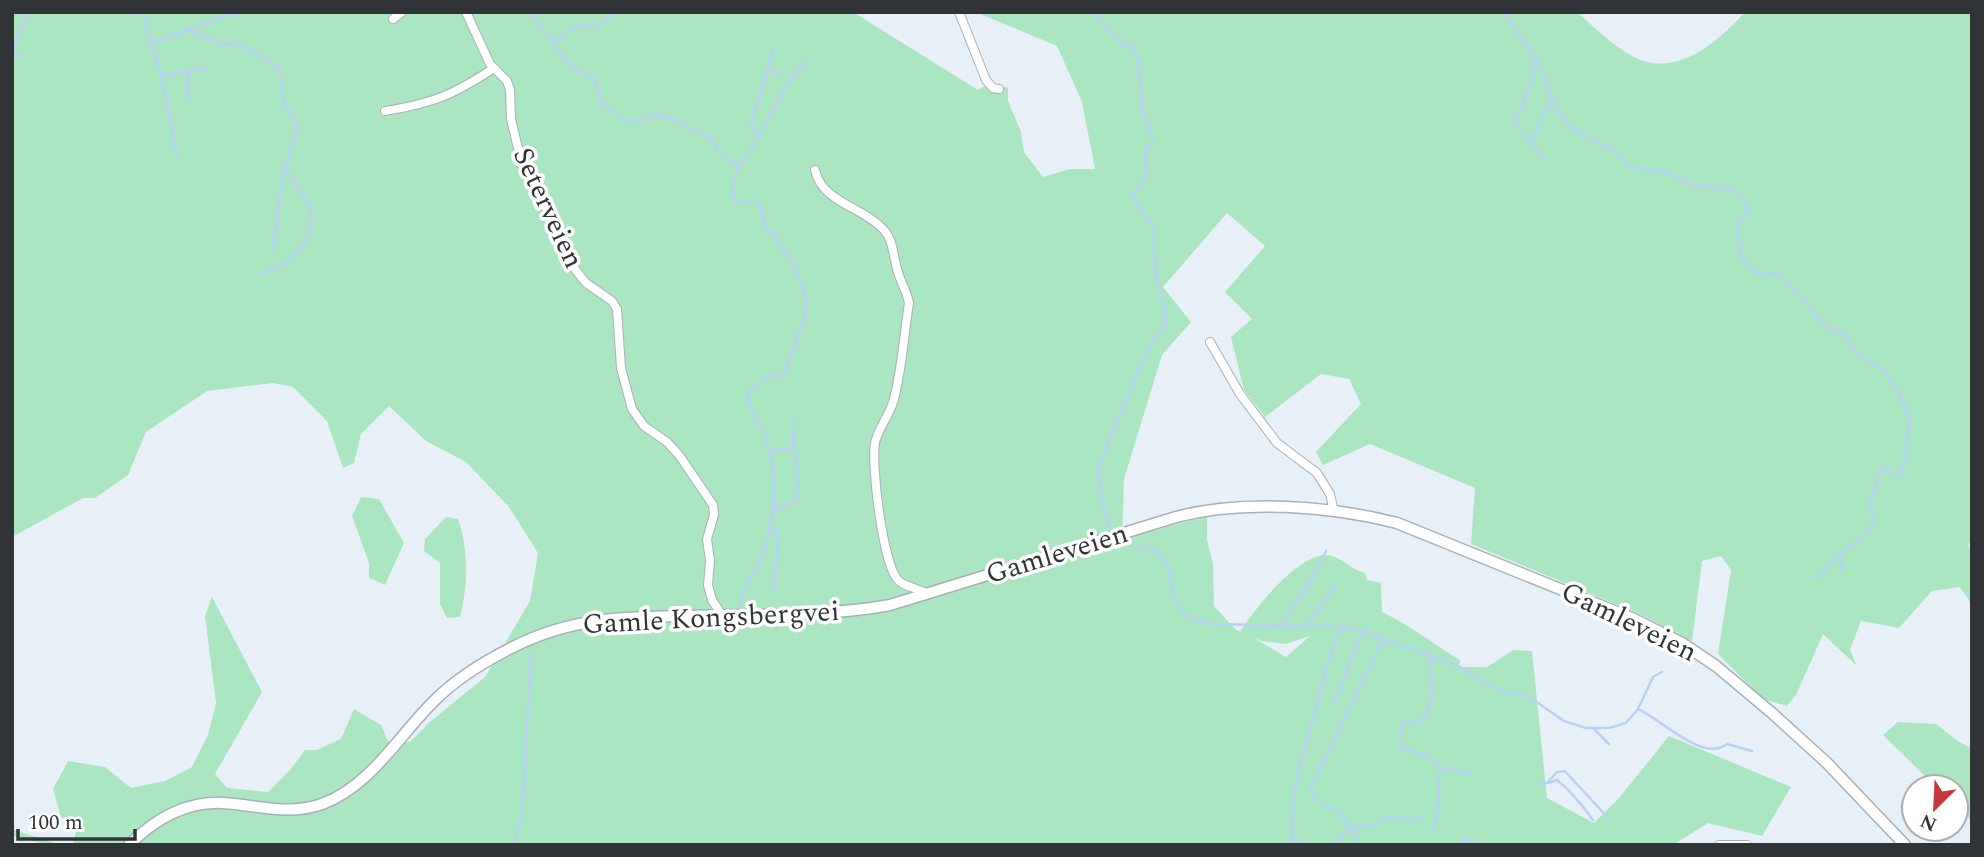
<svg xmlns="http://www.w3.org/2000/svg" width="1984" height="857" font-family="Spectral,serif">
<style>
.green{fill:#abe6c2;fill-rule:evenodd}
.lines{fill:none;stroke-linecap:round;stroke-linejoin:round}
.stream{stroke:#bad0f8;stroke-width:2.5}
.street-casing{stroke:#a8b1b7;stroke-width:10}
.secondary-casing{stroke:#a8b1b7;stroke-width:13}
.street{stroke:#fff;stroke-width:8}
.secondary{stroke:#fff;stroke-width:10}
.labels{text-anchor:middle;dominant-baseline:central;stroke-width:7;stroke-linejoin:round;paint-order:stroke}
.street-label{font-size:28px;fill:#313437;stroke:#fff}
</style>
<rect width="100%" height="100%" fill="#e7f0f7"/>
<path class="green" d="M 12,12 L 853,12 L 978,90 L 991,83 L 1008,88 L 1008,101 L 1021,132 L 1024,152 L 1043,177 L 1070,169 L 1095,169 L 1082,102 L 1057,46 L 976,12 L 1577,12 C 1594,27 1612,45 1632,56 C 1675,80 1718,42 1745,12 L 1972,12 L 1972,542 L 1968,544 L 1972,556 L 1972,605 L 1960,587 L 1932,591 L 1899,628 L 1861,621 L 1850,650 L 1857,666 L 1823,634 L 1796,695 L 1787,706 L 1763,699 L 1718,654 L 1731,570 L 1721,556 L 1702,561 L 1692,641 L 1642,615 L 1471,544 L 1475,488 L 1370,444 L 1323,465 L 1316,452 L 1361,404 L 1349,379 L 1321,374 L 1265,417 L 1244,390 L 1231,337 L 1252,319 L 1225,292 L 1265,246 L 1227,213 L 1163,287 L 1191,322 L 1162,355 L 1124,479 L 1122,539 L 1207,516 L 1207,540 L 1213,564 L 1214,606 L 1235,629 L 1240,632 C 1254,609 1297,556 1325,555 C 1341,555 1351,570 1365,573 L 1367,580 L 1381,583 L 1382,612 C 1410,625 1433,644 1460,660 L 1459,667 L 1487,667 L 1513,650 L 1532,651 L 1547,798 L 1594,823 L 1619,798 L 1669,736 L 1791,787 L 1762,836 L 1708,823 L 1673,845 L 73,845 L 77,826 L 61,817 L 53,789 L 68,761 L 105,767 L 131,788 L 165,781 L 192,767 L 208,735 L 216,703 L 205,616 L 212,597 L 262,692 L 215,774 L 227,788 L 268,792 L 291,769 L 305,750 L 317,750 L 341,739 L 354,709 L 381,725 L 388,741 L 410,742 L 431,721 L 485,677 L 530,601 L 538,553 L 509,507 L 466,462 L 426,441 L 389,406 L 361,434 L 354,463 L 343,468 L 327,421 L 293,387 L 273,383 L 207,391 L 146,432 L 128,475 L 95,498 L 83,498 L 12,537 ZM 1310,636 L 1286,657 L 1252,637 L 1261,641 L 1286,644 Z
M 361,497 L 379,499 L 404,543 L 385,585 L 369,578 L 369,563 L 352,516 Z
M 446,517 L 458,519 C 469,550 468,586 460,617 L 447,618 L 440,604 L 440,563 L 424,551 L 425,539 Z
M 1898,722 L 1936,724 L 1959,742 L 1972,749 L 1972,821 L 1956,806 L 1956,787 L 1936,787 L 1883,735 Z
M 12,829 L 60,845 C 41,845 30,839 12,836 Z"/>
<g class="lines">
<path class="stream" d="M 142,12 L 162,78 L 177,156
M 529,12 L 553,42 L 572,69 L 590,75 L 596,82 L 601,102 L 610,110 L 627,121 L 640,121 L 657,115 L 668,117 L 713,139 L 717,151 L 738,166
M 1092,12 L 1122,44 L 1134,48 L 1139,66 L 1142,107 L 1153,142 L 1145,153 L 1146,178 L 1133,194 L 1136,203 L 1154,229 L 1156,278 L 1165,307 L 1166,323 L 1147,351 L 1097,471 L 1105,514 L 1112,534
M 1504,12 C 1514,29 1527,44 1537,61 C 1548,78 1550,100 1561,116 C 1577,141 1615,140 1629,167 C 1650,170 1676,171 1692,186 L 1705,186 L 1734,190 L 1747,203 L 1748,213 L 1736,225 L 1741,258 L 1757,273 L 1775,273 L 1790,286 L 1829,329 L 1844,333 L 1855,352 L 1883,370 L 1898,391 L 1910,418 L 1902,475 L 1894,474 L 1881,467 L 1870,506 L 1873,517 L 1871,529 L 1840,555 L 1842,571
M 187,30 L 225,44 L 237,44 L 270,61 L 281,71 C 280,88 281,107 296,118 L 297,129 L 282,178 L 273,251
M 552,39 L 562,39 L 568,29 L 582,26 L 599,26 L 614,12
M 152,43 L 229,15 L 244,12
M 12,54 L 20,29 L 30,12
M 13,54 L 26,57
M 1536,61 L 1533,77 L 1514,123 L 1545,158
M 766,68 L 780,75
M 162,76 L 205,67
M 187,99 L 188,71
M 757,135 L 751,125 L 773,49
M 1532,139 L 1552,98
M 262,274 L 286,263 L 305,243 L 310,226 L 311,209 L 286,169
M 770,452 L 794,447
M 774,510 L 794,502 C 803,481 797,468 794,447 C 793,438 793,428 793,419
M 771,528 L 777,534 L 778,540 L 774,591
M 1139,547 L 1156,550 L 1169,568 L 1175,601 L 1187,617 L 1213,624 L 1342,627 L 1363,631 L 1460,667 L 1501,692 L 1528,696 L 1564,721 L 1586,728 L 1609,728 L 1626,723 L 1638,709 L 1653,677 L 1662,672
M 1817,578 L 1839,556
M 740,607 C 741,585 753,579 761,559 C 774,527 778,487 770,453 C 766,436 756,419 748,403 L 747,394 L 767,376 L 784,376 L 786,373 C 789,348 808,326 806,299 C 806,294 793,263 790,258 C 783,247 778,250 777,235 L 766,230 L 760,203 L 735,202 L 732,188 L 738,167 L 750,152 L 788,83 L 807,60
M 738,623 L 738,621
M 1281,625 L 1317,571 L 1326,551
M 1308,625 L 1336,584
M 1429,657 L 1433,692 L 1425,719 L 1402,723 L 1400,748 L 1428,757 L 1442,768 L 1472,774
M 1334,702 L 1363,631
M 1638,709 C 1661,719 1703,763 1727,744 L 1752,751
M 1594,729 L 1609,744
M 1548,783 L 1557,780 C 1571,791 1582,805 1593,820
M 1539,784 L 1547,783 L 1557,772 L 1565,771 L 1608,818
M 1433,828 L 1439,807 L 1439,775 L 1441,770
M 1293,839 L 1302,845
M 514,845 L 522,816 L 531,652
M 1290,845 L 1296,781 L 1328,661 L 1342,627
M 1332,845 L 1351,828 L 1375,824 L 1390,816 L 1417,822 L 1424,814
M 1357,845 L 1356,836 L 1338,810 C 1326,809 1316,800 1310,790 L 1383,639
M 1460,845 L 1464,839 L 1479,845"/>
<defs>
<path id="street" d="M 466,12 L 490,64 L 507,81 L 510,90 L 511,119 L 522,165 L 541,197 L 570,263 L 586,283 L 612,301 L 617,309 L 621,368 L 632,409 L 644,426 L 667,442 L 679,455 L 713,505 L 714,515 L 707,539 L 710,560 L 708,585 L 712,600 L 722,615
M 959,12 L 986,80 L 993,88 L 999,89
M 393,19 L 402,12
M 385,111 C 434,103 453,95 494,68
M 815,170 C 822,203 864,207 884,230 C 894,241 893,258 898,272 C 901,283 907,292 909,303 C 904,335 902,368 894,399 C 890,415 878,428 875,443 C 871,465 883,565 898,580 C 905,588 918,587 927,594
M 1210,342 L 1240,394 L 1277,443 L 1317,473 L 1330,494 L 1334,512
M 1719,845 L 1747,845"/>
<path id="secondary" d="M 129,845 C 154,820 186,801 223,803 C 257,805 288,816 322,804 C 371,786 399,735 435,700 C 457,678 485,661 513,647 C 572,617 625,617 689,616 C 756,614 825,617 890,605 L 1176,517 C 1243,499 1330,506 1397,523 L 1634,619 L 1682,643 L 1716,666 L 1772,713 L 1827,763 L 1905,845"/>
</defs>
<use href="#street" class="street-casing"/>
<use href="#secondary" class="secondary-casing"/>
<use href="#street" class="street"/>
<use href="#secondary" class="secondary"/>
</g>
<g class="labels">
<g class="street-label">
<text transform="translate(548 208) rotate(65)">Seterveien</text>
<text transform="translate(1057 554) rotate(-17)">Gamleveien</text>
<text transform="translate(711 618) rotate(-3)">Gamle Kongsbergvei</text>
<text transform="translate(1629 622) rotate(26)">Gamleveien</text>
</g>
</g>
<rect width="1984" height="857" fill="none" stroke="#313437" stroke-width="28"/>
<g transform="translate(1935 808) rotate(204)"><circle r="33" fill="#ffffff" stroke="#adaeaf" stroke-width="2"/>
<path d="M0-5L12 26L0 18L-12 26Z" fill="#c6363d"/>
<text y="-10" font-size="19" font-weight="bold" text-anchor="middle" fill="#313437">N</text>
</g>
<path d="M18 829v10h117v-10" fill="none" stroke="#313437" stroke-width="3.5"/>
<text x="28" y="829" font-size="21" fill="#313437" stroke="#ffffff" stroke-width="5" paint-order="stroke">100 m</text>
</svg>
